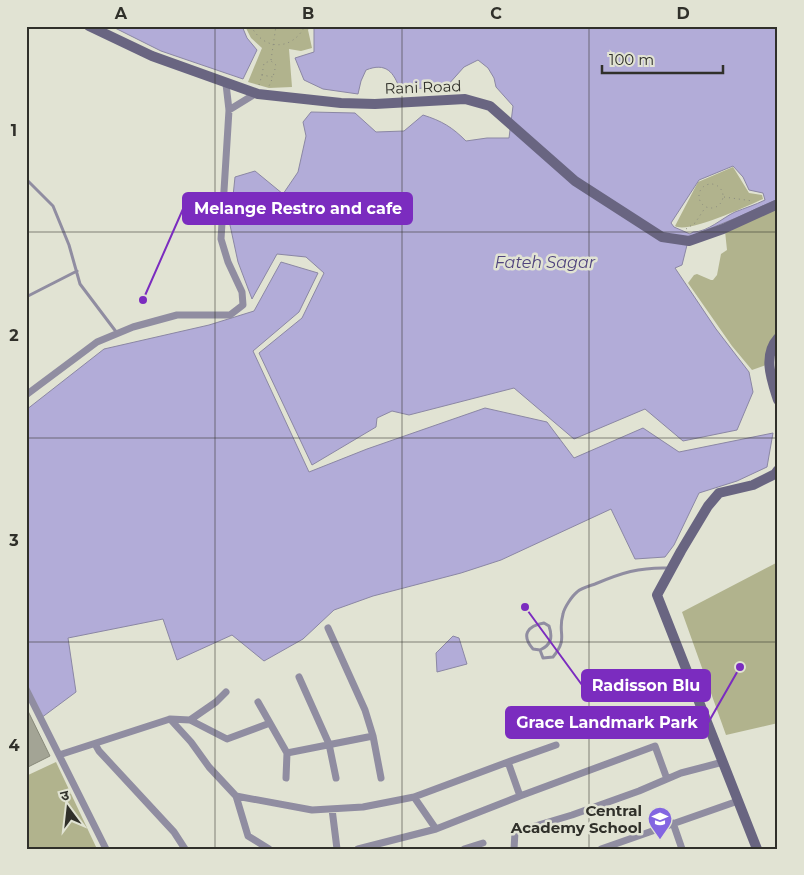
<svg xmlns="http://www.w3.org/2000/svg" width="804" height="875" font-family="Montserrat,'Noto Sans Devanagari',sans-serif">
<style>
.green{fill:#b1b38d}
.water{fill:#b2acd8;stroke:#8b87a4;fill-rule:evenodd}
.building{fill:#a3a495;stroke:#88897a}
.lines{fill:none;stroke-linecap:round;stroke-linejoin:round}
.path{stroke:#88897e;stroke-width:1;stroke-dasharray:1 4;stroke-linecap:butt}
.lane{stroke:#908da1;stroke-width:3}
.street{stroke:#908da1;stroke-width:7}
.secondary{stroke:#696581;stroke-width:10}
.grid{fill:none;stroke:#30302a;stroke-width:1;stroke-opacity:0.55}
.labels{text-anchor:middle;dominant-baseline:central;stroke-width:5;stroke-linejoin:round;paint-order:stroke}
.street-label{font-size:15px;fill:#30302a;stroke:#e1e3d3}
.poi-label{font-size:15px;font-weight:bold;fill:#30302a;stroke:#e1e3d3;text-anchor:end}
.water-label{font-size:16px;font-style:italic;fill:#4f437d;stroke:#e1e3d3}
.leader{fill:none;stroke:#7b2cbf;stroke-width:2}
.callout-dot{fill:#7b2cbf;stroke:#e1e3d3;stroke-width:2}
.callout{fill:#7b2cbf;stroke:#7b2cbf;stroke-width:2}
.callout-label{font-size:16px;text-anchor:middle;font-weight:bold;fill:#fff}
.neatline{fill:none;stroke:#30302a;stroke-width:2}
.grid-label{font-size:16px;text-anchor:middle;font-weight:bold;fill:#30302a}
</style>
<rect width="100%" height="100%" fill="#e1e3d3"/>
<path class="green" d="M 245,26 L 310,26 L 308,30 L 312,48 L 301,51 L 289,49 L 292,87 L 269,88 L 248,82 L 262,48 L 251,38 Z
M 733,167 L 749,193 L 762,195 L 763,199 C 747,206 688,234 675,226 L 698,182 Z
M 778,208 L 778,334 L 766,365 L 752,370 L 732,346 L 688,283 L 694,275 L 697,274 L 711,280 L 713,280 L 717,275 L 721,254 L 727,250 L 725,231 Z
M 778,562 L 778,723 L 726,735 L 682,612 Z
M 56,762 L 97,849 L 26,849 L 26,776 Z"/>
<path class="water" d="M 111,26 L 242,26 L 247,38 L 257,50 L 243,79 L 161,51 Z
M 314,26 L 778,26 L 778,199 L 736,218 L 689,237 L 682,265 L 675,268 L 716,329 L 749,372 L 753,392 L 737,430 L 683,441 L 645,409 L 574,439 L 514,388 L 409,415 L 392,411 L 377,418 L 376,427 L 312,465 L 259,353 L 302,318 L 324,273 L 306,257 L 277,254 L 252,299 L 238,262 L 230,225 L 235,177 L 255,171 L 283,194 L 298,172 L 306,136 L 303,122 L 311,112 L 355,113 L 376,132 L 404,131 L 423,115 C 442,121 452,127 466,141 L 487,138 L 509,138 L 513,106 L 496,87 L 494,78 L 488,68 L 478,60 L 464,67 L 447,86 L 400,90 C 394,72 386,62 366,70 L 361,81 L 358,94 L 323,89 L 304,80 L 295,58 L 314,52 ZM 733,166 L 743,177 L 749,190 L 763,193 L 765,200 C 755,205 745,208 735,212 C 722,218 708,232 693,232 L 690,234 L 674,227 L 671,223 L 699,180 Z
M 281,262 L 318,273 L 299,312 L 253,351 L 309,472 L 367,449 L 485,408 L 547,422 L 574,458 L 643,428 L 679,452 L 773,433 L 767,467 L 737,481 L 699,493 L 674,545 L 665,557 L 635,559 L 611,509 L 501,560 L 461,573 L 373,596 L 334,610 L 303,639 L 264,661 L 232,635 L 177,660 L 163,619 L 68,638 L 76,692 L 41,718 L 26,690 L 26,410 L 104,349 L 209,325 L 254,311 Z
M 453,636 L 459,638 L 467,664 L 437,672 L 436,653 Z"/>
<path class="building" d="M 26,707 L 50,756 L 26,768 Z"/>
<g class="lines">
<path class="path" d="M 251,26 C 264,51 292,51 305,26
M 271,60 L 276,26
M 262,75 L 264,63 L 271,61 L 276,65 L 273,77
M 259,85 L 262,75 L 273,77 L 269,86
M699 196a12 12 0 1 1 24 0a12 12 0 1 1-24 0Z
M 724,197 L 753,201
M 686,229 L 695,223 L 705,208"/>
<path class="lane" d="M 26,179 L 53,206 L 69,245 L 80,284 L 117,333
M 26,297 L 77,271
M 540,650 C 551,645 553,638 549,626 L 544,623 C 527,626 521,635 533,649 L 540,650 L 543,658 L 553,657 C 569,637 557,635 563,614 C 564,608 572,596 577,592 C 581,588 589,586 595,584 C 621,573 639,567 669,568"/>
<path class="street" d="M 229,110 L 255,94
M 26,395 L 97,342 L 133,327 L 177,315 L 230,315 L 243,305 L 242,292 L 228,262 L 221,239 L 229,110 L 226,84
M 328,628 L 365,710 L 373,736 L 381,778
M 299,677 L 329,744 L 336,778
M 26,689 L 106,849
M 258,702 L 287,753 L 373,736
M 170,719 L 190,720 L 227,739 L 270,723
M 190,720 L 216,702 L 226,692
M 95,744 L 99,751 L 174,832 L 185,849
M 556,745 L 508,762 L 520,796 L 655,746 L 667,779
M 59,755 L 170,719 L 191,742 L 209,767 L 236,796 L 312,810 L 363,807 L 414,797 L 508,762
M 286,778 L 287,753
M 236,796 L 248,836 L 269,849
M 414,797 L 436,829 L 520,796
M 332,809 L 337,849
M 673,823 L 682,849
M 358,849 L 436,829
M 464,849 L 483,843
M 514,849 L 515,832 L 572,815 L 639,791 L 681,773 L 723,762
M 601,849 L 738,801"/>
<path class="secondary" d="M 89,26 L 152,56 L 258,94 L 341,103 L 375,104 L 465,99 L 490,106 L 575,181 L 662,237 L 689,241 L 723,229 L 778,204
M 778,338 C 762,356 772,381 778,400
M 757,849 L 657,595 L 681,551 L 708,506 L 719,493 L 753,485 L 775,474 L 778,470"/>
</g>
<path class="grid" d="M 215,26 L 215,849M 402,26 L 402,849M 589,26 L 589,849M 26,232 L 778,232M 26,438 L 778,438M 26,642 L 778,642"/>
<defs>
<symbol id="school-pin" viewBox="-11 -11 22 30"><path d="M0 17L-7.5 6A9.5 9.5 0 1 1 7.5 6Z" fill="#8366e1" stroke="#e1e3d3"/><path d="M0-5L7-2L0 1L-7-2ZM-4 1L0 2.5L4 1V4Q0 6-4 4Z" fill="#fff"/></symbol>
</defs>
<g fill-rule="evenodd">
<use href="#school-pin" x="646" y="805" width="28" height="38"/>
</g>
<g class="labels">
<g class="street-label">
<text transform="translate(423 87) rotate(-2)">Rani Road</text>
</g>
<g class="poi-label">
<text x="642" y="810">Central<tspan x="642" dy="17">Academy School</tspan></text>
</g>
<g class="water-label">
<text x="545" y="262">Fateh Sagar</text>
</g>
</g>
<path class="leader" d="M143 300L183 209M525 607L582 685M740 667L708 723"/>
<g class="callout-dot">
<circle cx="143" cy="300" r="5"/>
<circle cx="525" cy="607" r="5"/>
<circle cx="740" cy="667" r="5"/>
</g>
<g class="callout">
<rect x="183" y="193" width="229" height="31" rx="5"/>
<rect x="582" y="670" width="128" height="31" rx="5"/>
<rect x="506" y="707" width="202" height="31" rx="5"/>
</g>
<g class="callout-label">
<text x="298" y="214">Melange Restro and cafe</text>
<text x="646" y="691">Radisson Blu</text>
<text x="607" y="728">Grace Landmark Park</text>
</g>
<rect width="804" height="875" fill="none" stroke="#e1e3d3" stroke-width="55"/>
<g transform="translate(68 808) rotate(345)" stroke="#e1e3d3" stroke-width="4" paint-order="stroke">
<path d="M0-4L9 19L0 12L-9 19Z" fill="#30302a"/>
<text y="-8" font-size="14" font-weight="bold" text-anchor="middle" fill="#30302a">उ</text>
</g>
<path d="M602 65v8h121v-8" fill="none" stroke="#30302a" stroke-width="2.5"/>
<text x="609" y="65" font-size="15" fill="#30302a" stroke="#e1e3d3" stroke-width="4" paint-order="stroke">100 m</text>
<rect x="28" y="28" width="748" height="820" class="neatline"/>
<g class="grid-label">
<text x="121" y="19">A</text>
<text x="308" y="19">B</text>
<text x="496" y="19">C</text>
<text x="683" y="19">D</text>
<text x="14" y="136">1</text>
<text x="14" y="341">2</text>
<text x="14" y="546">3</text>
<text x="14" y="751">4</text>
</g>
</svg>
